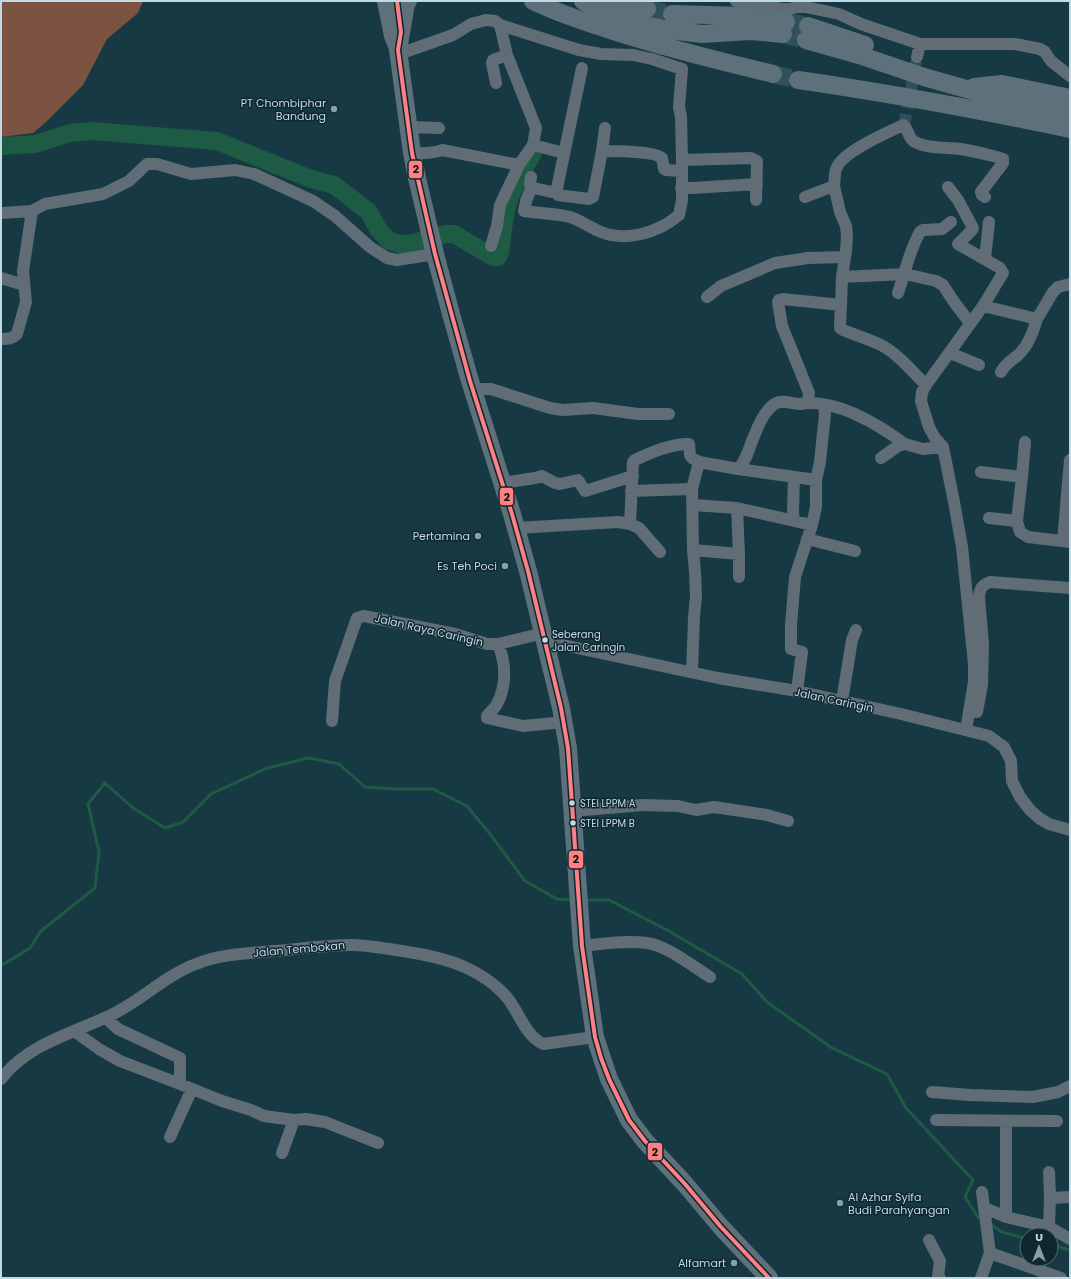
<svg xmlns="http://www.w3.org/2000/svg" width="1071" height="1279" font-family="Poppins,sans-serif">
<style>
.green{fill:#7c5240}
.lines{fill:none;stroke-linecap:round;stroke-linejoin:round}
.stream{stroke:#1e5b45;stroke-width:3}
.river{stroke:#1e5b45;stroke-width:18}
.minor-tunnel{stroke:#30515b;stroke-width:12;stroke-dasharray:12 6;stroke-linecap:butt}
.highway-tunnel{stroke:#30515b;stroke-width:18;stroke-dasharray:18 9;stroke-linecap:butt}
.minor{stroke:#606d77;stroke-width:12}
.highway{stroke:#5e707a;stroke-width:18}
.bus-1-casing{stroke:#10272f;stroke-width:7}
.bus-1{stroke:#ff8084;stroke-width:4}
.poi-dot{fill:#84a2ac;stroke:#10272f;stroke-width:1.5}
.bus-dot{fill:#bfdae4;stroke:#10272f;stroke-width:1.5}
.labels{text-anchor:middle;dominant-baseline:central;stroke-width:3;stroke-linejoin:round;paint-order:stroke}
.bus-label{font-size:10px;fill:#bfdae4;stroke:#10272f;text-anchor:start}
.poi-label{font-size:11px;fill:#bfdae4;stroke:#10272f;text-anchor:end}
.street-label{font-size:11px;fill:#bfdae4;stroke:#10272f}
.line-badge{stroke:#10272f;stroke-width:1.5}
.pale-badge-label{font-size:11px;text-anchor:middle;font-weight:bold;fill:#111}
</style>
<rect width="100%" height="100%" fill="#173943"/>
<path class="green" d="M 1,1 L 143,1 L 138,13 L 107,39 L 83,85 L 47,121 L 33,133 L 1,137 Z"/>
<g class="lines">
<path class="stream" d="M 585,900 L 609,900 L 667,930 L 742,974 L 767,1002 L 832,1048 L 887,1074 L 906,1108 L 973,1180 L 965,1197 L 978,1217 L 982,1219
M 1,964 L 4,964 L 30,948 L 41,931 L 95,888 L 99,852 L 88,804 L 105,783 L 133,808 L 165,828 L 183,822 L 211,794 L 267,768 L 309,758 L 339,764 L 365,787 L 396,789 L 433,789 L 467,806 L 490,834 L 525,881 L 557,899 L 574,900
M 990,1224 L 1002,1232 L 1027,1239
M 1051,1245 L 1070,1250"/>
<path class="river" d="M 1,146 L 35,144 L 70,133 L 92,131 L 217,141 L 311,179 L 334,185 L 369,212 L 378,229 L 389,241 L 399,244 L 414,243 L 446,234 L 454,234 L 493,257 L 498,257 L 500,253 C 503,236 503,217 509,200 C 514,184 524,169 533,153"/>
<path class="minor-tunnel" d="M 904,126 L 917,57"/>
<path class="highway-tunnel" d="M 647,9 L 672,14
M 786,22 L 808,26
M 783,34 L 806,40
M 773,74 L 798,80"/>
<path class="minor" d="M 736,1 L 782,9 L 789,9 L 801,6 L 839,14 L 861,24 L 920,44 L 1015,44 L 1040,49 L 1045,52 L 1051,61 L 1070,76
M 500,25 L 579,50 L 601,54 L 633,55 L 652,59 L 682,69 L 679,107 L 681,117 L 682,160 L 751,158 L 757,161 L 756,200
M 399,54 L 453,35 L 471,24 L 486,20 L 495,21 L 500,25 L 507,55 L 536,128 L 533,145 L 519,165 L 500,205 L 497,226 L 491,246
M 917,57 L 920,44
M 496,83 L 492,63 L 493,60 L 507,55
M 409,127 L 439,128
M 533,145 L 564,153
M 602,151 C 614,151 654,151 662,158 L 664,169 L 666,170 L 681,171
M 412,153 C 421,153 434,154 442,150 L 519,165
M 531,177 L 530,185 L 534,188 L 556,193 L 558,195 L 589,199 L 593,197 L 602,151 L 605,128
M 532,186 L 526,201 L 524,211 C 537,213 558,214 570,217 C 580,220 591,228 601,232 C 626,242 658,233 679,215 L 682,200 L 682,160
M 948,187 L 958,200 L 973,228 L 972,230 L 958,244 L 1000,268 L 1003,273 L 983,306 L 926,385 L 922,392 L 921,401 L 929,427 L 935,438 L 943,447 L 954,502 L 962,547 L 974,664 L 974,682 L 966,730
M 681,188 L 692,188 L 757,184
M 556,193 L 582,68
M 805,197 L 834,186 C 835,180 834,172 837,167 C 844,151 887,133 903,125 C 909,129 908,139 915,142 C 928,149 947,147 961,149 C 973,151 985,154 997,157 L 1003,159 L 1003,163 L 981,192 L 982,195 L 985,197
M 1,213 L 32,211 L 45,204 L 103,194 L 129,181 L 147,164 L 157,164 L 191,174 L 235,170 L 254,174 L 313,201 L 335,216 L 370,247 L 387,258 L 397,260 L 435,254
M 985,259 L 989,222
M 842,277 L 905,274 L 936,281 L 943,285 L 954,302 L 970,323
M 1,278 L 24,285
M 898,293 C 905,273 909,251 920,232 L 923,230 L 942,229 L 951,222
M 707,297 L 721,286 L 775,263 L 808,258 L 845,257
M 841,305 L 840,328 L 843,330 C 855,335 869,339 881,345 C 898,354 912,371 926,385
M 983,306 L 1037,319 C 1033,332 1028,347 1017,356 C 1011,361 1005,364 1001,372
M 1037,319 L 1053,292 L 1058,287 L 1070,284
M 1,339 C 8,339 12,339 17,334 L 26,302 L 23,271 L 32,211
M 950,353 L 979,365
M 474,392 L 482,389 L 491,389 L 550,408 L 563,410 L 593,408 L 638,414 L 669,414
M 808,403 L 809,393 L 782,326 L 778,302 L 779,300 L 783,299 L 841,305 L 842,277 L 846,251 L 847,235 L 846,226 L 840,212 L 834,186
M 881,458 L 898,446 L 905,444 L 923,449 L 943,447
M 738,469 C 748,459 749,446 755,434 C 758,426 763,416 768,410 C 779,397 785,403 799,404 C 802,404 805,403 808,403 C 841,402 879,425 905,444
M 981,472 L 1022,477 L 1017,521 L 1020,532 L 1028,537 L 1070,542
M 1022,477 L 1025,442
M 502,483 L 535,478 L 542,476 L 555,483 L 560,484 L 578,480 L 585,491 L 633,476
M 631,491 L 692,489
M 693,505 L 737,508 L 812,525
M 737,508 L 739,554 L 739,577
M 989,518 L 1017,521
M 794,520 L 793,512 L 794,477
M 630,524 L 633,462 L 635,460 C 652,452 670,444 689,444 L 690,455 L 692,458 L 699,462 L 738,469 L 816,480
M 516,528 L 618,522 L 630,524 L 639,528 L 660,552
M 807,539 L 855,551
M 1063,541 L 1070,460
M 693,550 L 739,554
M 498,644 C 506,663 507,685 497,704 C 495,708 490,712 487,716 L 487,718 L 523,726 L 564,722
M 547,648 L 563,645 L 718,678 L 797,691 L 901,714 L 989,736 L 1004,747 L 1011,761 L 1012,781 L 1020,797 L 1030,810 L 1039,818 L 1049,824 L 1070,830
M 692,672 L 694,617 L 696,596 L 695,572 L 693,550 L 692,489 L 699,462
M 797,691 L 802,652 L 791,649 L 791,625 L 795,577 L 812,525 L 816,507 L 816,480 L 820,462 L 825,414 L 824,405
M 842,701 L 852,640 L 856,630
M 977,712 L 982,685 L 983,644 L 979,597 C 980,588 982,585 990,582 L 1070,588
M 332,721 L 335,681 L 357,618 L 364,616 L 455,634 L 487,644 L 498,644 L 544,633
M 572,811 L 643,805 L 678,806 L 696,810 L 714,807 L 767,815 L 788,821
M 582,946 C 603,944 626,940 647,943 C 668,946 692,966 710,977
M 106,1018 L 118,1029 L 180,1058 L 180,1084 L 222,1101 L 251,1110 L 264,1116 L 294,1120 L 305,1119 L 325,1122 L 378,1143
M 74,1031 L 99,1049 L 120,1061 L 180,1084
M 1,1079 C 28,1044 71,1034 109,1016 C 140,1002 164,976 196,964 C 220,954 249,953 275,951 C 300,949 326,945 352,945 C 364,945 376,947 389,949 C 415,953 445,957 469,969 C 481,975 493,983 502,992 C 519,1008 522,1033 543,1044 L 595,1037
M 932,1092 L 970,1095 L 1033,1097 L 1058,1092 L 1070,1086
M 936,1120 L 1057,1121
M 1006,1121 L 1006,1217
M 170,1137 L 192,1089
M 282,1153 L 294,1120
M 1049,1172 L 1050,1198
M 982,1192 L 990,1253 L 1061,1278
M 985,1208 L 1006,1217 L 1049,1227 L 1070,1239
M 1049,1227 L 1050,1198 L 1070,1197
M 929,1240 L 940,1261 L 938,1276 L 940,1278
M 981,1278 L 990,1253"/>
<path class="highway" d="M 386,1 L 393,36 L 397,46
M 408,1 L 406,4 L 398,50 L 412,153 L 417,178 L 435,254 L 451,314 L 470,381 L 512,514 L 528,571 L 561,708 L 568,748 L 582,946 L 595,1037 L 609,1079 L 629,1120 L 645,1141 L 685,1184 L 721,1227 L 769,1278
M 533,1 C 559,14 586,22 613,31 C 666,48 719,61 773,74
M 583,1 L 596,8 L 627,22 L 670,30 L 702,34 L 751,31 L 783,34
M 614,1 L 647,9
M 672,14 L 745,16 L 786,22
M 808,26 L 865,45
M 806,40 L 859,55 L 924,77 L 1026,106 L 1070,115
M 798,80 C 889,93 980,110 1070,129
M 974,87 L 1002,84 L 1070,98"/>
<defs>
<path id="bus-1" d="M 397,1 L 401,32 L 398,50 L 412,153 L 435,254 L 470,381 L 512,514 L 528,571 L 561,708 L 568,748 L 582,946 L 595,1037 L 601,1058 L 609,1079 L 629,1120 L 645,1141 L 685,1184 L 721,1227 L 769,1278"/>
</defs>
<use href="#bus-1" class="bus-1-casing"/>
<use href="#bus-1" class="bus-1"/>
</g>
<g class="poi-dot">
<circle cx="334" cy="109" r="4"/>
<circle cx="478" cy="536" r="4"/>
<circle cx="505" cy="566" r="4"/>
<circle cx="840" cy="1203" r="4"/>
<circle cx="734" cy="1263" r="4"/>
</g>
<g class="bus-dot">
<circle cx="545" cy="640" r="3.5"/>
<circle cx="572" cy="803" r="3.5"/>
<circle cx="573" cy="823" r="3.5"/>
</g>
<g class="labels">
<g class="bus-label">
<text x="552" y="634">Seberang<tspan x="552" dy="13">Jalan Caringin</tspan></text>
<text x="580" y="803">STEI LPPM A</text>
<text x="580" y="823">STEI LPPM B</text>
</g>
<g class="poi-label">
<text x="326" y="103">PT Chombiphar<tspan x="326" dy="13">Bandung</tspan></text>
<text x="470" y="536">Pertamina</text>
<text x="497" y="566">Es Teh Poci</text>
<text x="848" y="1197" text-anchor="start">Al Azhar Syifa<tspan x="848" dy="13">Budi Parahyangan</tspan></text>
<text x="726" y="1263">Alfamart</text>
</g>
<g class="street-label">
<text transform="translate(429 630) rotate(13)">Jalan Raya Caringin</text>
<text transform="translate(834 700) rotate(12)">Jalan Caringin</text>
<text transform="translate(299 949) rotate(-5)">Jalan Tembokan</text>
</g>
</g>
<g class="line-badge">
<rect x="408" y="160" width="15" height="19" rx="4" fill="#ff8084"/>
<rect x="499" y="487" width="15" height="19" rx="4" fill="#ff8084"/>
<rect x="568" y="850" width="16" height="19" rx="4" fill="#ff8084"/>
<rect x="647" y="1142" width="16" height="19" rx="4" fill="#ff8084"/>
</g>
<g class="pale-badge-label">
<text x="416" y="173">2</text>
<text x="507" y="501">2</text>
<text x="576" y="863">2</text>
<text x="655" y="1156">2</text>
</g>
<rect width="1071" height="1279" fill="none" stroke="#bfdae4" stroke-width="4"/>
<g transform="translate(1039 1247)"><circle r="19" fill="#10272f" stroke="#566f77"/>
<path d="M0-3L7 15L0 10L-7 15Z" fill="#84a2ac"/>
<text y="-6" font-size="11" font-weight="bold" text-anchor="middle" fill="#bfdae4">U</text>
</g>
</svg>
